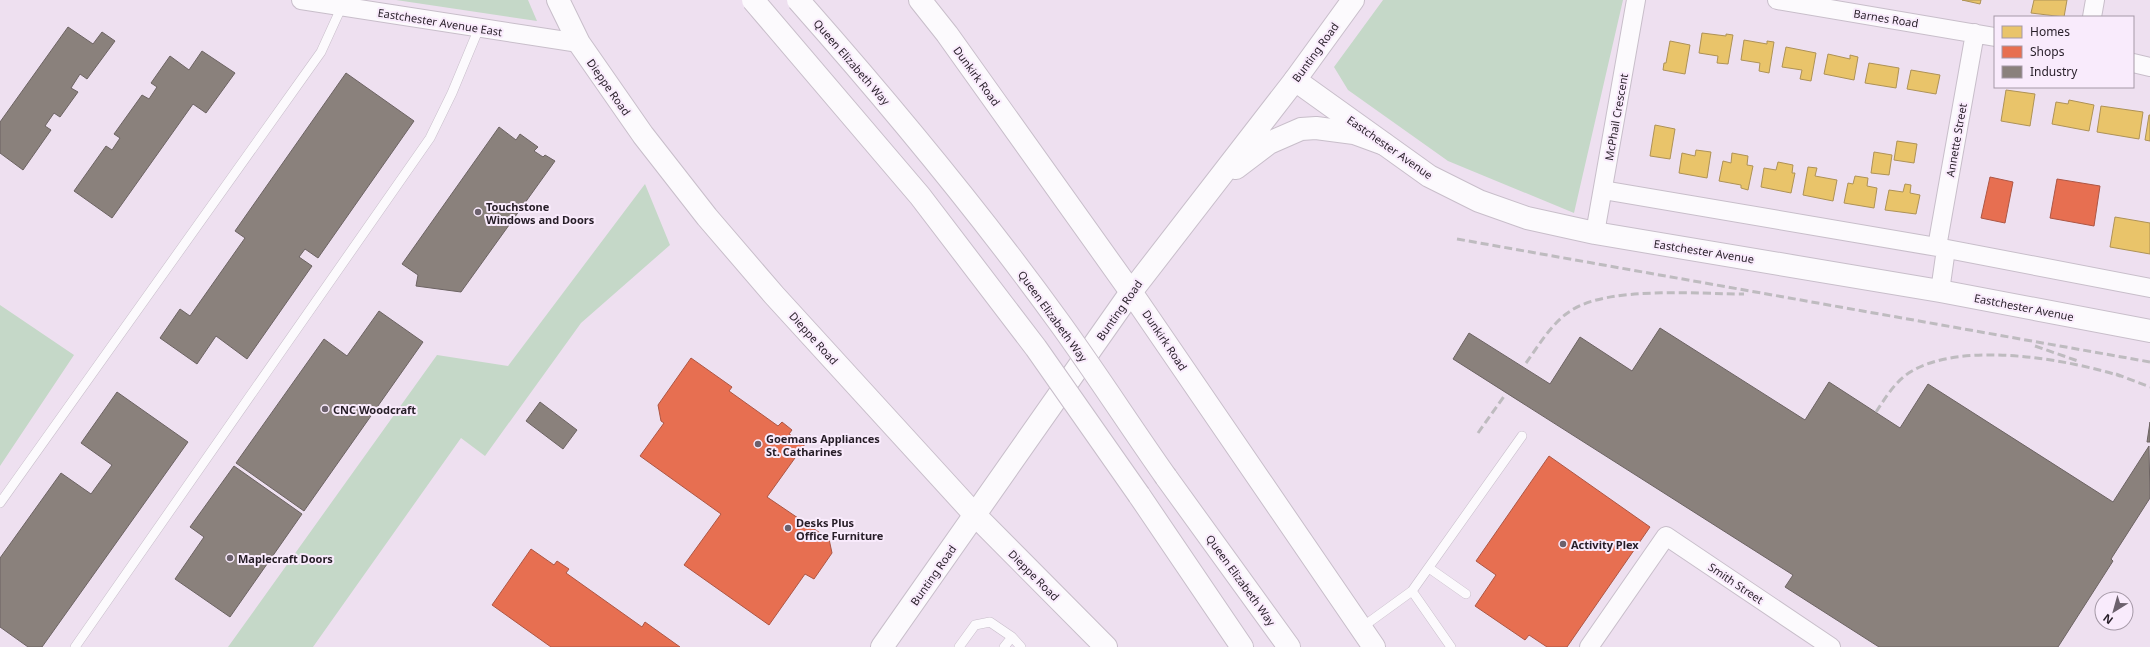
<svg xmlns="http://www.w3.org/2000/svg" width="2150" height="647" font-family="'Noto Sans',sans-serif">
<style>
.green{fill:#c5d8c8}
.homes{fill:#e9c46a;stroke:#ae9256}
.shops{fill:#e76f51;stroke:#ad5644}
.industry{fill:#8a817c;stroke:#6c6362}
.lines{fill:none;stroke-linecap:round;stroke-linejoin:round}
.service-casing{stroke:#c8beca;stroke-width:10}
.minor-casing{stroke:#c8beca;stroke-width:20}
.tertiary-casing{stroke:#c8beca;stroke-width:24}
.secondary-casing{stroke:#c8beca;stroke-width:24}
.motorway-casing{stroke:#c8beca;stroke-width:24}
.service{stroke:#fcfafd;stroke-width:9}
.minor{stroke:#fcfafd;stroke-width:18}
.tertiary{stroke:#fcfafd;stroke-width:22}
.secondary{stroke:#fcfafd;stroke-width:22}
.motorway{stroke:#fcfafd;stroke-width:22}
.rail{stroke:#bebbbf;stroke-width:3;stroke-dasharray:8 4;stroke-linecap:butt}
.motorway-bridge-casing{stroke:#c8beca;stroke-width:24;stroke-linecap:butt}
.motorway-bridge{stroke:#fcfafd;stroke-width:22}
.poi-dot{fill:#6c616d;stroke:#f9ebfc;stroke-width:1.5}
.labels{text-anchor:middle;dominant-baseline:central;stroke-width:4;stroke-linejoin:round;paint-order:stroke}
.street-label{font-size:11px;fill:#261d27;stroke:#f9ebfc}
.poi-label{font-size:11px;font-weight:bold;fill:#261d27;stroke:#f9ebfc;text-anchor:start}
</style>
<rect width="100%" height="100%" fill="#eee0f0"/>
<path class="green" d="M 396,0 L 528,0 L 537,21 Z
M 1383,0 L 1623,0 L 1574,213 L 1448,161 L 1348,90 L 1334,67 Z
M 645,184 L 670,245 L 581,323 L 485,456 L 461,438 L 313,647 L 228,647 L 437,355 L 508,366 Z
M 0,305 L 74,355 L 0,466 Z"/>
<path class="homes" d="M 1962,0 L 1981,0 L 1980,4 Z
M 2034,0 L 2067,0 L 2064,17 L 2031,13 Z
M 1702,33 L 1726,36 L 1726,34 L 1733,35 L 1728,64 L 1717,63 L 1718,56 L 1699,53 Z
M 1744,40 L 1767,44 L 1767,41 L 1774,42 L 1769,73 L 1759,71 L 1760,63 L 1741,60 Z
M 1670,41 L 1690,45 L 1685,74 L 1663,70 L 1664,63 L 1666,63 Z
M 1786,47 L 1816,53 L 1811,81 L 1800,79 L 1802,70 L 1782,67 Z
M 1828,54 L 1850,59 L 1850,55 L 1858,57 L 1854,80 L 1824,74 Z
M 1869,63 L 1899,68 L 1896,88 L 1865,83 Z
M 1911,70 L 1940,75 L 1936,94 L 1907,89 Z
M 2006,90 L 2035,94 L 2030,126 L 2001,121 Z
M 2069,100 L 2094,105 L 2089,131 L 2052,124 L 2056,102 L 2068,104 Z
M 2101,106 L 2143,112 L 2139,139 L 2097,132 Z
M 2149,115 L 2150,115 L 2150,141 L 2145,140 Z
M 1655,125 L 1675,129 L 1670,159 L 1650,156 Z
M 1897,141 L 1917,144 L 1914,163 L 1894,160 Z
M 1696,150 L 1711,152 L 1707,178 L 1679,173 L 1682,153 L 1695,156 Z
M 1874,152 L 1892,155 L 1889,175 L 1871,173 Z
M 1732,153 L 1748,156 L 1747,165 L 1753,166 L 1748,190 L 1741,188 L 1741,185 L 1719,181 L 1723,161 L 1731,163 Z
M 1778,162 L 1793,165 L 1792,173 L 1795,173 L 1791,193 L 1761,187 L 1764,168 L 1776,170 Z
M 1808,167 L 1817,168 L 1815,176 L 1837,180 L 1833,201 L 1803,195 Z
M 1855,176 L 1868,178 L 1867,186 L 1877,188 L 1874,208 L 1844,203 L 1848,183 L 1853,184 Z
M 1905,184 L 1911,185 L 1910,193 L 1920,195 L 1916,214 L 1885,210 L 1889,190 L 1903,192 Z
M 2115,217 L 2150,223 L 2150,254 L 2110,247 Z"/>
<path class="shops" d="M 1990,177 L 2013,182 L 2005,223 L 1981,218 Z
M 2057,179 L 2100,186 L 2094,226 L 2050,218 Z
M 691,358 L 732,387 L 729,391 L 778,426 L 782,422 L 792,430 L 789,434 L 805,444 L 767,497 L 829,539 L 832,553 L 814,579 L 805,574 L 769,625 L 684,565 L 721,514 L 640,456 L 664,423 L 661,421 L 658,405 Z
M 1549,456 L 1650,527 L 1567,647 L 1547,647 L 1529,635 L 1525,640 L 1475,606 L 1496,575 L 1476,561 Z
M 531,549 L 554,565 L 557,561 L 569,569 L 566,573 L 642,627 L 645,622 L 680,647 L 551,647 L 492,605 Z"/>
<path class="industry" d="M 68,27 L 93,44 L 102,32 L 115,41 L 87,79 L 80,74 L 71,88 L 78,92 L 60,117 L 54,113 L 45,126 L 51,130 L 23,170 L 0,153 L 0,122 Z
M 202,51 L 235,73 L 206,113 L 193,104 L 112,218 L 74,191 L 106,146 L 112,150 L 120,138 L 114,134 L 142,95 L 149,99 L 157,87 L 151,83 L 170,56 L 189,70 Z
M 346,73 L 414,121 L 318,258 L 305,249 L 299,257 L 312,266 L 247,359 L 216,336 L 197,364 L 160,338 L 180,309 L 190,316 L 245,238 L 235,231 Z
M 499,127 L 516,140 L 520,134 L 538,147 L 534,151 L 543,157 L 545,155 L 555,161 L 461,292 L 416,286 L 418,275 L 402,264 Z
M 379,311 L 423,342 L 304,511 L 236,463 L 324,339 L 347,356 Z
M 1660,328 L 1805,420 L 1829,382 L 1900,428 L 1928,384 L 2113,502 L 2149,446 L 2150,498 L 2111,559 L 2113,561 L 2058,647 L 1879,647 L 1785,587 L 1793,575 L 1453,359 L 1469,333 L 1550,384 L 1580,337 L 1632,371 Z
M 117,392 L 188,442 L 42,647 L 28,647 L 0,627 L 0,558 L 61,473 L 91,494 L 112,465 L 81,443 Z
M 540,402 L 577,430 L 563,449 L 526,421 Z
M 2150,422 L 2150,442 L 2147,442 Z
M 234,466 L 302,514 L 230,617 L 175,579 L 204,537 L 190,527 Z"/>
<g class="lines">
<defs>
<path id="service" d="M 0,503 L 321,52 L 342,6
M 1429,568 L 1466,594
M 1361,628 L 1412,591
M 75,647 L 430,138 L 452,93 L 479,28
M 959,647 L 975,625 L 990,622 L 1012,637
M 1004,647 L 1012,637 L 1021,647
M 1451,647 L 1412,591 L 1522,436"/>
<path id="minor" d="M 301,0 L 579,43
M 1777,0 L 1995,37
M 2092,17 L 2095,0
M 2133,63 L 2150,67
M 1603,190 L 1937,247 L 2150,288
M 1595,233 L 1636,0
M 1937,247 L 1975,33
M 1940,291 L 1946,249
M 1589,647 L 1666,536 L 1831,647"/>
<path id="tertiary" d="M 558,0 L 579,43 L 643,135 L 707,217 L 774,295 L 975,515 L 1106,647
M 920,0 L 947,34 L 1131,292 L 1374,647
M 1295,80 L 1429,176 L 1479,201 L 1527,218 L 1595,233 L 1940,291 L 2150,331"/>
<path id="secondary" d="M 1236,168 L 1269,143 L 1301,129 L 1316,128 L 1354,133 L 1384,144
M 882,647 L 1131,292 L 1295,80 L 1353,0"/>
<path id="motorway" d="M 1166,477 L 1289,647
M 1139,495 L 1242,647"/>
</defs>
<use href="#service" class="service-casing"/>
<use href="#minor" class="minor-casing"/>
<use href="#tertiary" class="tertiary-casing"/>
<use href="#secondary" class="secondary-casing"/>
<use href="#motorway" class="motorway-casing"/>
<use href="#service" class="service"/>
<use href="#minor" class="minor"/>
<use href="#tertiary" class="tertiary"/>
<use href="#secondary" class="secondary"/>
<use href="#motorway" class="motorway"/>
<path class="rail" d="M 1457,239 L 2150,362
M 2035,346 L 2078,361
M 1526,363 C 1539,345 1553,321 1572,310 C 1609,286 1700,294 1744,294
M 2116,374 L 2150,387
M 1876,412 C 1886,397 1896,380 1912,371 C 1963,341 2067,359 2120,376
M 1478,433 L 1505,395"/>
<defs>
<path id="motorway-bridge" d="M 753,0 L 920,196 L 1036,348 L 1139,495
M 798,0 C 890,104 978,210 1059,322 C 1096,373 1130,426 1166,477"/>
</defs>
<use href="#motorway-bridge" class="motorway-bridge-casing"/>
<use href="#motorway-bridge" class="motorway-bridge"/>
</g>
<g class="poi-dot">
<circle cx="478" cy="212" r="4"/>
<circle cx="325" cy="409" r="4"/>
<circle cx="758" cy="444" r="4"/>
<circle cx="788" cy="528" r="4"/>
<circle cx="1563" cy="544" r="4"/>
<circle cx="230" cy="558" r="4"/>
</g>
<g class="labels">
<g class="street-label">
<text transform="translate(1886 18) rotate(9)">Barnes Road</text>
<text transform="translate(440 22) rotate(9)">Eastchester Avenue East</text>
<text transform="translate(1315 52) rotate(-54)">Bunting Road</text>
<text transform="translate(852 62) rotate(49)">Queen Elizabeth Way</text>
<text transform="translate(977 76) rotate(54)">Dunkirk Road</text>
<text transform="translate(609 87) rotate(55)">Dieppe Road</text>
<text transform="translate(1616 117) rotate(-80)">McPhail Crescent</text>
<text transform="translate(1956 140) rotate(-80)">Annette Street</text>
<text transform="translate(1390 147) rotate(35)">Eastchester Avenue</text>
<text transform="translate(1704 251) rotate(9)">Eastchester Avenue</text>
<text transform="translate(2024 307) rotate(11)">Eastchester Avenue</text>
<text transform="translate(1119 310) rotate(-55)">Bunting Road</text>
<text transform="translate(1053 316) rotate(54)">Queen Elizabeth Way</text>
<text transform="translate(814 338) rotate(48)">Dieppe Road</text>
<text transform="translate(1165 340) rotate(56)">Dunkirk Road</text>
<text transform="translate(933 575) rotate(-55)">Bunting Road</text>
<text transform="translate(1034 575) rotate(45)">Dieppe Road</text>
<text transform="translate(1241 580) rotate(54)">Queen Elizabeth Way</text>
<text transform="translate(1736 583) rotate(34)">Smith Street</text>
</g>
<g class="poi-label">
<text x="486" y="206">Touchstone<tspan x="486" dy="13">Windows and Doors</tspan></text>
<text x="333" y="409">CNC Woodcraft</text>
<text x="766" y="438">Goemans Appliances<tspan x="766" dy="13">St. Catharines</tspan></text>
<text x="796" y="522">Desks Plus<tspan x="796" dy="13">Office Furniture</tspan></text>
<text x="1571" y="544">Activity Plex</text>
<text x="238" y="558">Maplecraft Doors</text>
</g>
</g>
<rect x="1994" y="16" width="140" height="72" fill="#f9ebfc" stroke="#a599a7"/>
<rect x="2002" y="26" width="20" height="12" fill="#e9c46a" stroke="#a599a7"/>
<text x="2030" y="36" font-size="12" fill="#261d27">Homes</text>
<rect x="2002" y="46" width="20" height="12" fill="#e76f51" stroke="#a599a7"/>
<text x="2030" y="56" font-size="12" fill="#261d27">Shops</text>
<rect x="2002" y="66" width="20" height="12" fill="#8a817c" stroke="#a599a7"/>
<text x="2030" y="76" font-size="12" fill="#261d27">Industry</text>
<g transform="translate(2114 611) rotate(217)"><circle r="19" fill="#f9ebfc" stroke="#a599a7"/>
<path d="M0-3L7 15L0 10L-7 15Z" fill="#6c616d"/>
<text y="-6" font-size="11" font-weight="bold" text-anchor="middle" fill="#261d27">N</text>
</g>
</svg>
